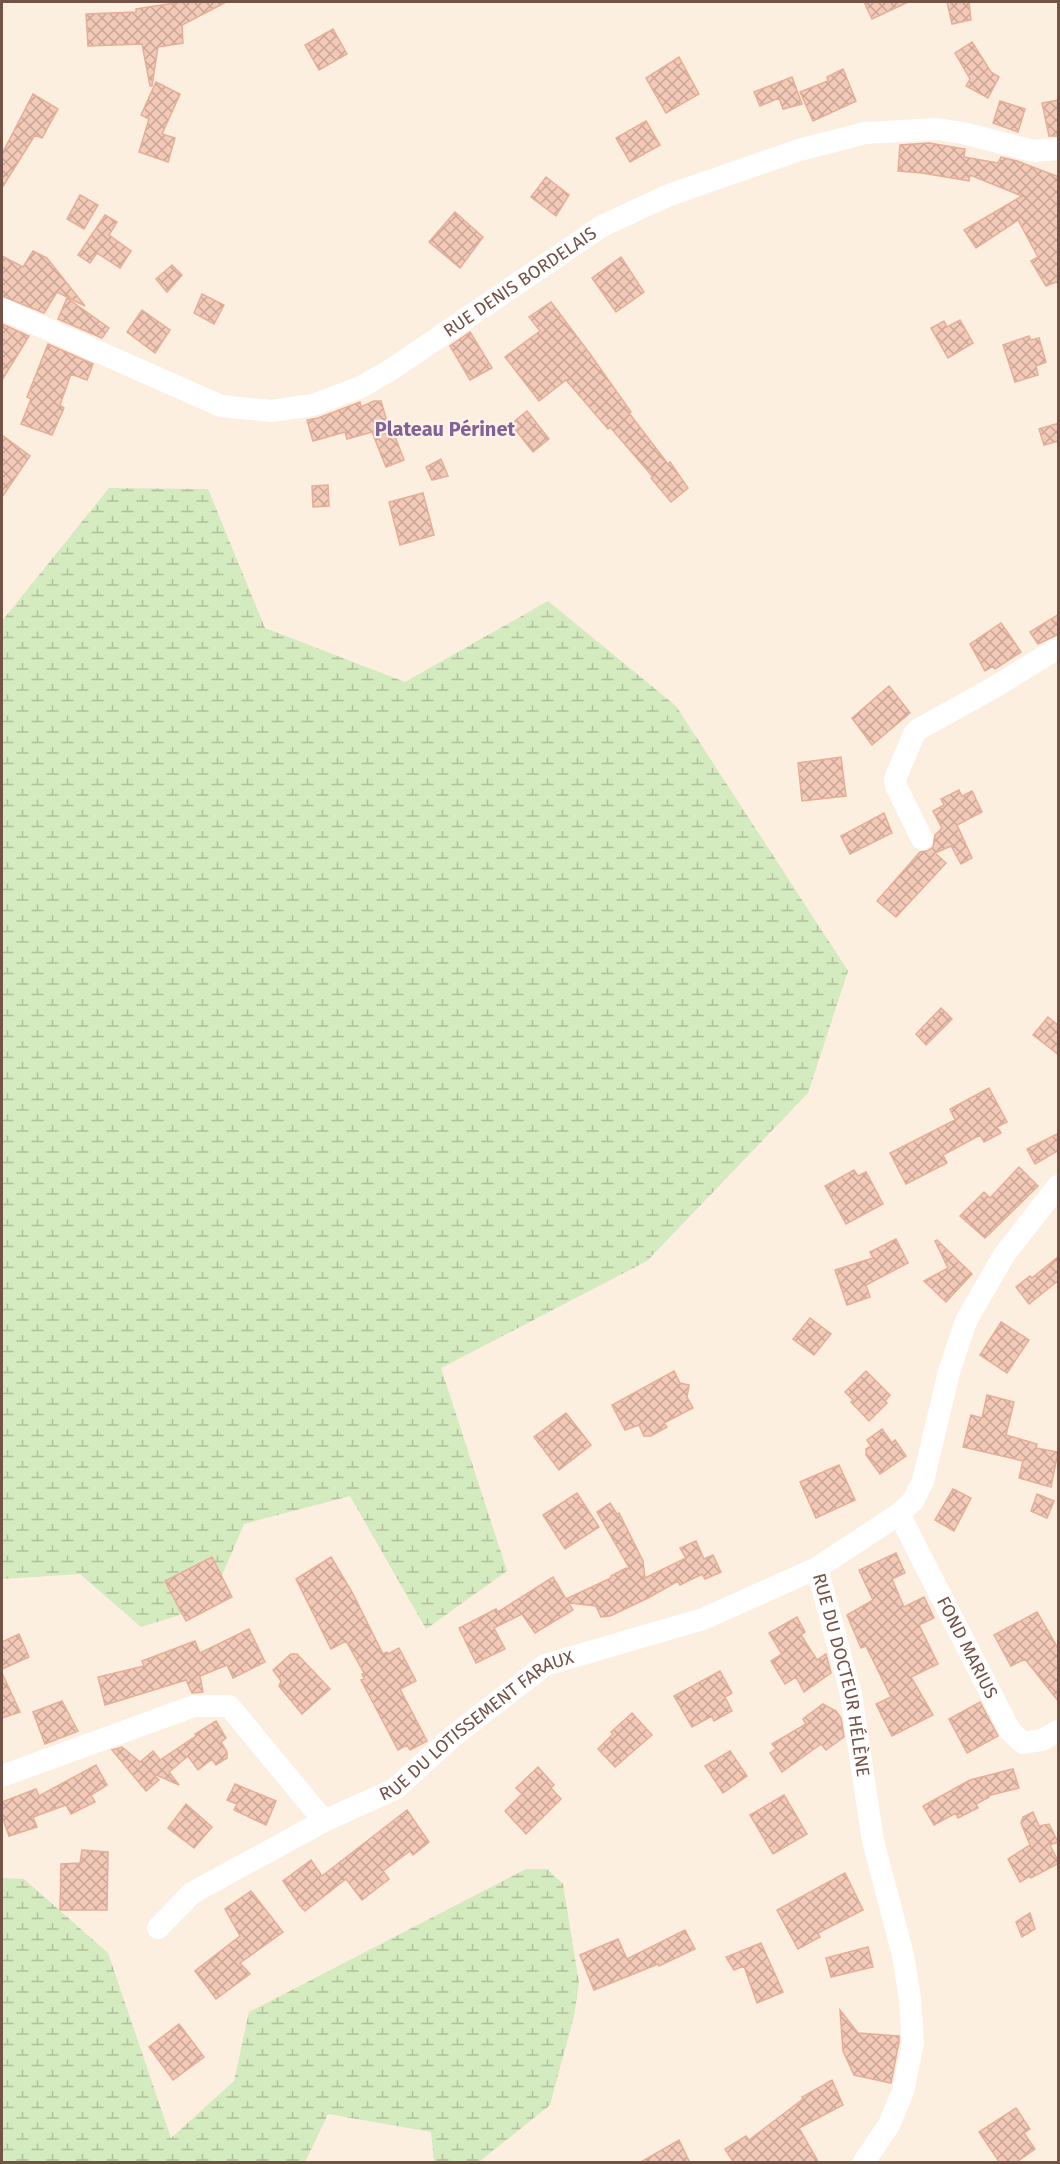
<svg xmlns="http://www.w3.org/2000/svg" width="1060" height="2164" font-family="'Fira Sans',sans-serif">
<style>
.wetland{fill:url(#wetland-marsh)}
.building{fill:url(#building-cross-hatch);stroke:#e6ae97;stroke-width:1.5}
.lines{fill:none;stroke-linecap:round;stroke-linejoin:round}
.street{stroke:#fff;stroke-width:22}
.labels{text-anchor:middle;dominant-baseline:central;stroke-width:4.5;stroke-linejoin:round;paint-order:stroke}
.street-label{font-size:18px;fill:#745347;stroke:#fff3e7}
.neighbourhood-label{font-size:20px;font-weight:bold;fill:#816298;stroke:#fff3e7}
</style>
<defs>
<pattern id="wetland-marsh" width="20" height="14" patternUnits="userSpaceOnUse" patternTransform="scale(1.5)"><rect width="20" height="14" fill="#d4eabf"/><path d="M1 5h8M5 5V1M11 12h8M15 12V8" fill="none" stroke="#b1c09d"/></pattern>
<pattern id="building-cross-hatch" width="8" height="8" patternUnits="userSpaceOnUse" patternTransform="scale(1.5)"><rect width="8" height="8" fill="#f3c9b7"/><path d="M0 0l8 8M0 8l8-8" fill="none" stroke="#c9a697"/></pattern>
</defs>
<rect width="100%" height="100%" fill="#fdefe0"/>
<path class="wetland" d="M 109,488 L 208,489 L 265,628 L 405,682 L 548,601 L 676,706 L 848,971 L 808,1093 L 647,1261 L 441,1368 L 507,1571 L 426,1629 L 350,1496 L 244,1524 L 209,1606 L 141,1627 L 80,1574 L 2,1579 L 2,621 Z
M 526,1869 L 547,1869 L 563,1884 L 579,1983 L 574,2016 L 550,2105 L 479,2162 L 434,2162 L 431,2132 L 328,2114 L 305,2162 L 2,2162 L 2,1878 L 24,1879 L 108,1953 L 171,2138 L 234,2081 L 249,2012 Z"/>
<path class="building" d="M 181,2 L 226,2 L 182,25 L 183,43 L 158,47 L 152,86 L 150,86 L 142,44 L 88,46 L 86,14 L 136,12 L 136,9 Z
M 864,2 L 908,2 L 872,19 Z
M 947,2 L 969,2 L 971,20 L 952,24 Z
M 333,29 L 347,54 L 319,70 L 305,45 Z
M 972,42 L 991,72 L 999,77 L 988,98 L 966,86 L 970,79 L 955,53 Z
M 679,57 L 699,94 L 666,113 L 646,78 Z
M 843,69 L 856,101 L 813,121 L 800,92 L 828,81 L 827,77 Z
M 792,77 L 802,104 L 783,109 L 779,98 L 760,106 L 754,92 Z
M 156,82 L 180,94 L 162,134 L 175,138 L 168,162 L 139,152 L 149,119 L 141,115 Z
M 33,94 L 58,109 L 42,138 L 35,135 L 2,188 L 2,154 Z
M 1059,100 L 1059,136 L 1049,136 L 1042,103 Z
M 1000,101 L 1025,109 L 1018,132 L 993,123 Z
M 646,121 L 660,145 L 630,162 L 616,138 Z
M 929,143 L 965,149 L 964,157 L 998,163 L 1001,157 L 1017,161 L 1059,177 L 1059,281 L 1046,286 L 1031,261 L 1038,257 L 1018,220 L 976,248 L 964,230 L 1022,196 L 970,175 L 969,181 L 922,173 L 898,171 L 900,145 Z
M 546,177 L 569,195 L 556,216 L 531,197 Z
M 80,195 L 98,205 L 84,229 L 67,219 Z
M 455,212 L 483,237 L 460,268 L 429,242 Z
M 105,215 L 117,222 L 109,235 L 131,251 L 120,268 L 97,253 L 90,263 L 78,255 Z
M 33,251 L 47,258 L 85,306 L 57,292 L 44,313 L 2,296 L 2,256 L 23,267 Z
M 621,257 L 644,292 L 616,312 L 592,278 Z
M 172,265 L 182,275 L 167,292 L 156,279 Z
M 202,294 L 224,305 L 214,324 L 194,313 Z
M 67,298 L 109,328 L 102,338 L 58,319 Z
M 551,302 L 590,354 L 631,412 L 629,413 L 668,464 L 670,462 L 688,488 L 671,502 L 651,478 L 653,477 L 610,427 L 608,429 L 566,380 L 539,401 L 505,357 L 540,331 L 529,317 Z
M 142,310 L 170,330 L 155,353 L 127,332 Z
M 960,320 L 973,343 L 948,358 L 931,328 L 944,321 L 947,327 Z
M 2,324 L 29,336 L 2,380 Z
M 470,332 L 492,368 L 470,380 L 450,346 Z
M 1029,336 L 1031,340 L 1039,338 L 1046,362 L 1036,366 L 1038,375 L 1015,382 L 1003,345 Z
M 48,344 L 93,364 L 87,380 L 71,374 L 60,405 L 64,408 L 52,435 L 21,424 L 31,399 L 27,397 Z
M 374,401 L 381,401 L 388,425 L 390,423 L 404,460 L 386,467 L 372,432 L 347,439 L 345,432 L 313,441 L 307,420 L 318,418 L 360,402 L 361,407 Z
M 527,411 L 549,439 L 533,452 L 511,424 Z
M 1059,423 L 1059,441 L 1044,445 L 1039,429 Z
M 2,435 L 30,456 L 2,497 Z
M 441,459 L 448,476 L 432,480 L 426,467 Z
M 328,485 L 329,506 L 313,507 L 312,486 Z
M 423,493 L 434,535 L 400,545 L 389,502 Z
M 1059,614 L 1059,634 L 1038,644 L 1030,632 Z
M 1001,623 L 1021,652 L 995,669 L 993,666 L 985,671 L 970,644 Z
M 889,686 L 910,713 L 872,745 L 852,718 Z
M 841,757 L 846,796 L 802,801 L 798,763 Z
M 959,790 L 962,796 L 972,791 L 982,812 L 957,825 L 972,858 L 961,864 L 951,846 L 935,853 L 946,863 L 896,917 L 877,901 L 920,852 L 927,851 L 933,847 L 935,835 L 942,828 L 933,811 L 944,805 L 941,799 Z
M 884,813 L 892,833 L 850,854 L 841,836 Z
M 941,1008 L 952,1019 L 926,1045 L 916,1034 Z
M 1048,1017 L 1059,1026 L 1059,1055 L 1033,1035 Z
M 989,1088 L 1007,1122 L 997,1127 L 1001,1133 L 984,1142 L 980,1135 L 943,1155 L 947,1163 L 906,1184 L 890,1153 L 955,1120 L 950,1109 Z
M 1059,1133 L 1059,1150 L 1035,1164 L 1027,1149 Z
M 1019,1167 L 1038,1186 L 985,1238 L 960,1216 L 984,1192 L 990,1198 Z
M 854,1170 L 858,1176 L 866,1172 L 883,1204 L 846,1224 L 825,1186 Z
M 896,1239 L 908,1263 L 866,1285 L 870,1297 L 847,1305 L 835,1270 L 873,1258 L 870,1252 Z
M 937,1240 L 972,1274 L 946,1302 L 924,1281 L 948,1268 L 935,1241 Z
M 1059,1256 L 1059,1280 L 1029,1304 L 1016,1287 L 1030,1276 L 1032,1278 Z
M 810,1318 L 831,1334 L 814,1355 L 793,1339 Z
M 1001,1322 L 1029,1340 L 1007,1373 L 980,1355 Z
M 674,1371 L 680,1383 L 689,1385 L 687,1397 L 693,1408 L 664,1423 L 667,1427 L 651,1436 L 644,1436 L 639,1425 L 625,1430 L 612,1405 Z
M 866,1371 L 890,1395 L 885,1401 L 887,1403 L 869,1421 L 851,1402 L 853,1400 L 845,1392 Z
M 987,1395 L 1014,1402 L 1006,1435 L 1037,1444 L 1036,1448 L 1058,1452 L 1051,1487 L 1019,1478 L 1023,1461 L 963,1447 L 971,1415 L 982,1418 Z
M 566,1413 L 591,1445 L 559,1470 L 534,1437 Z
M 882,1429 L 892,1443 L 895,1440 L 906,1456 L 880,1474 L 866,1455 L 866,1449 L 871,1446 L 867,1440 Z
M 839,1465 L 855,1500 L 816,1518 L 800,1482 Z
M 953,1489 L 971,1498 L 954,1531 L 935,1520 Z
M 577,1493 L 599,1527 L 565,1549 L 543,1515 Z
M 1037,1494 L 1054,1501 L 1047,1518 L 1031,1511 Z
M 610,1503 L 617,1514 L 619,1513 L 643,1561 L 645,1578 L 686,1558 L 680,1548 L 696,1541 L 704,1559 L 713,1555 L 721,1572 L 705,1579 L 702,1574 L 680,1585 L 678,1581 L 648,1598 L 610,1616 L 601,1617 L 596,1606 L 569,1603 L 573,1610 L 535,1633 L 522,1614 L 494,1628 L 505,1649 L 476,1663 L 459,1628 L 496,1609 L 498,1612 L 553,1577 L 566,1599 L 611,1578 L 611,1576 L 626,1568 L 630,1569 L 597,1512 Z
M 896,1553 L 905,1573 L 892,1579 L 904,1607 L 924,1597 L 934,1618 L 919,1625 L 938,1664 L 911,1677 L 933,1715 L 892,1736 L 876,1704 L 891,1697 L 866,1646 L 861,1648 L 847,1615 L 873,1600 L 859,1570 Z
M 212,1557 L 232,1597 L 186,1621 L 165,1581 Z
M 331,1557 L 352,1592 L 383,1654 L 387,1652 L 388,1654 L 399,1648 L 416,1681 L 400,1689 L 427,1741 L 410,1750 L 407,1745 L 398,1750 L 361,1680 L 364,1679 L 362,1674 L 364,1673 L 346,1641 L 331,1649 L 296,1579 Z
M 1037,1612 L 1059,1650 L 1059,1702 L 1025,1659 L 1011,1666 L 994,1635 Z
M 797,1617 L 805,1632 L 801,1635 L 817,1660 L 826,1654 L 831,1673 L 804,1692 L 796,1677 L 785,1684 L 771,1661 L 782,1654 L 769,1633 Z
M 249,1629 L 265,1662 L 233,1678 L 227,1665 L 200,1676 L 203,1692 L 192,1693 L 186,1680 L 105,1705 L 98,1677 L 144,1666 L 142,1661 L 195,1641 L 200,1653 Z
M 19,1634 L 29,1657 L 2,1669 L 2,1642 Z
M 291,1654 L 297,1654 L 330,1689 L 302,1714 L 279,1686 L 281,1681 L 273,1670 Z
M 720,1671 L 732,1693 L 725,1697 L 732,1711 L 714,1721 L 712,1716 L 692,1727 L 674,1696 Z
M 2,1673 L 20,1712 L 2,1718 Z
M 62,1701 L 78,1731 L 45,1744 L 33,1712 Z
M 980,1702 L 998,1736 L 967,1753 L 949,1719 Z
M 823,1704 L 836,1711 L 841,1718 L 844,1737 L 826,1750 L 821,1744 L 782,1772 L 770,1753 L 776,1749 L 772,1744 L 806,1724 L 803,1719 Z
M 632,1713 L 652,1735 L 615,1767 L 598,1749 L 613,1734 L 611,1732 Z
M 216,1721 L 226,1738 L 221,1742 L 227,1752 L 227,1758 L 216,1765 L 212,1759 L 198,1770 L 188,1756 L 169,1772 L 179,1785 L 152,1773 L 159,1780 L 146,1791 L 112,1750 L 122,1747 L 140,1762 L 153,1751 L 160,1760 L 196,1736 L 195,1734 Z
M 730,1751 L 747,1776 L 723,1793 L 705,1766 Z
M 96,1765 L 107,1785 L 91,1795 L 95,1802 L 71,1814 L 66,1805 L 33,1817 L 37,1827 L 9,1836 L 2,1816 L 2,1802 L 36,1789 L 39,1796 Z
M 538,1767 L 554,1785 L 551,1788 L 561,1799 L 526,1834 L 505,1811 L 522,1794 L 516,1788 Z
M 1013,1769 L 1019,1788 L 987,1796 L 989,1797 L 976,1804 L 978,1808 L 958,1818 L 956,1813 L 934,1825 L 923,1806 L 970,1780 Z
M 235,1784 L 276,1801 L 266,1825 L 234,1810 L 237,1804 L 227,1800 Z
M 784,1795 L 807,1834 L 773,1854 L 750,1815 Z
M 186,1804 L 212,1827 L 194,1848 L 168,1828 Z
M 407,1810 L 429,1842 L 413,1855 L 410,1851 L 383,1871 L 389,1879 L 362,1900 L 346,1879 L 305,1911 L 300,1906 L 283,1881 L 311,1860 L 322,1876 Z
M 1033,1812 L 1039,1826 L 1049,1824 L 1058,1842 L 1050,1845 L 1059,1863 L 1031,1878 L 1030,1876 L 1020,1882 L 1008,1859 L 1030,1845 L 1021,1823 L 1023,1817 Z
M 82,1850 L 108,1852 L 107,1910 L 60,1910 L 61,1864 L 80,1863 Z
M 845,1873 L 863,1910 L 818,1933 L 820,1937 L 798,1949 L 777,1910 Z
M 251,1891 L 283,1932 L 240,1963 L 250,1974 L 216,1999 L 195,1971 L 240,1936 L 225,1909 Z
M 1030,1913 L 1035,1929 L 1022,1937 L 1016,1922 Z
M 685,1930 L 695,1949 L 659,1966 L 658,1964 L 594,1990 L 580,1955 L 618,1939 L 627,1959 Z
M 761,1943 L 783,1992 L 757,2003 L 744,1966 L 734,1970 L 726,1957 Z
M 868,1947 L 873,1967 L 831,1977 L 826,1958 Z
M 840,2010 L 858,2033 L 899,2036 L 899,2042 L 891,2083 L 854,2075 L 843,2051 Z
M 179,2024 L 204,2057 L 173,2080 L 149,2047 Z
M 832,2080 L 843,2105 L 799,2128 L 819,2163 L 734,2163 L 725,2149 L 746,2136 L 749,2140 L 803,2099 L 802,2097 Z
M 1016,2108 L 1030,2129 L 1024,2133 L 1035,2149 L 1015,2163 L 1000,2163 L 979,2132 Z
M 679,2140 L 690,2163 L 639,2163 Z"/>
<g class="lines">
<g class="street">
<path id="s1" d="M 2,309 L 221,406 L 272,411 L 313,405 L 361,387 L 392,369 L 602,226 L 669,195 L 799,150 L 865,133 L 937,129 L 963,133 L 1033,151 L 1058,149"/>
<path d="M 922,839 L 896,786 L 895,779 L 914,734 L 919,729 L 993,688 L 1058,648"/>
<path id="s2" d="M 899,1514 L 1010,1731 L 1023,1743 L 1042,1740 L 1058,1731"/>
<path id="s3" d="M 817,1568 L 851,1694 L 873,1841 L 903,1955 L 910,1999 L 913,2043 L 903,2091 L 889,2125 L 864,2162"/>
<path d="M 2,1776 L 194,1706 L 229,1706 L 324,1821"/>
<path id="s4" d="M 158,1928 L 192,1893 L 324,1821 L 395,1789 L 452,1737 L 545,1665 L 703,1619 L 817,1568 L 899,1514 L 913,1501 L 923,1481 L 949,1372 L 966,1321 L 1004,1255 L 1058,1186"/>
</g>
</g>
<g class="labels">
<g class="street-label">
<text stroke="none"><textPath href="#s1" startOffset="574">RUE DENIS BORDELAIS</textPath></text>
<text stroke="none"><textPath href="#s2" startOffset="150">FOND MARIUS</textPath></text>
<text stroke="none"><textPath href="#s3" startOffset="110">RUE DU DOCTEUR HÉLÈNE</textPath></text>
<text stroke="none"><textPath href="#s4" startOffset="381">RUE DU LOTISSEMENT FARAUX</textPath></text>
</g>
<g class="neighbourhood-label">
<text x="445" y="429">Plateau Périnet</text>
</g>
</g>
<rect width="1060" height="2164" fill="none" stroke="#745347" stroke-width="6"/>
</svg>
